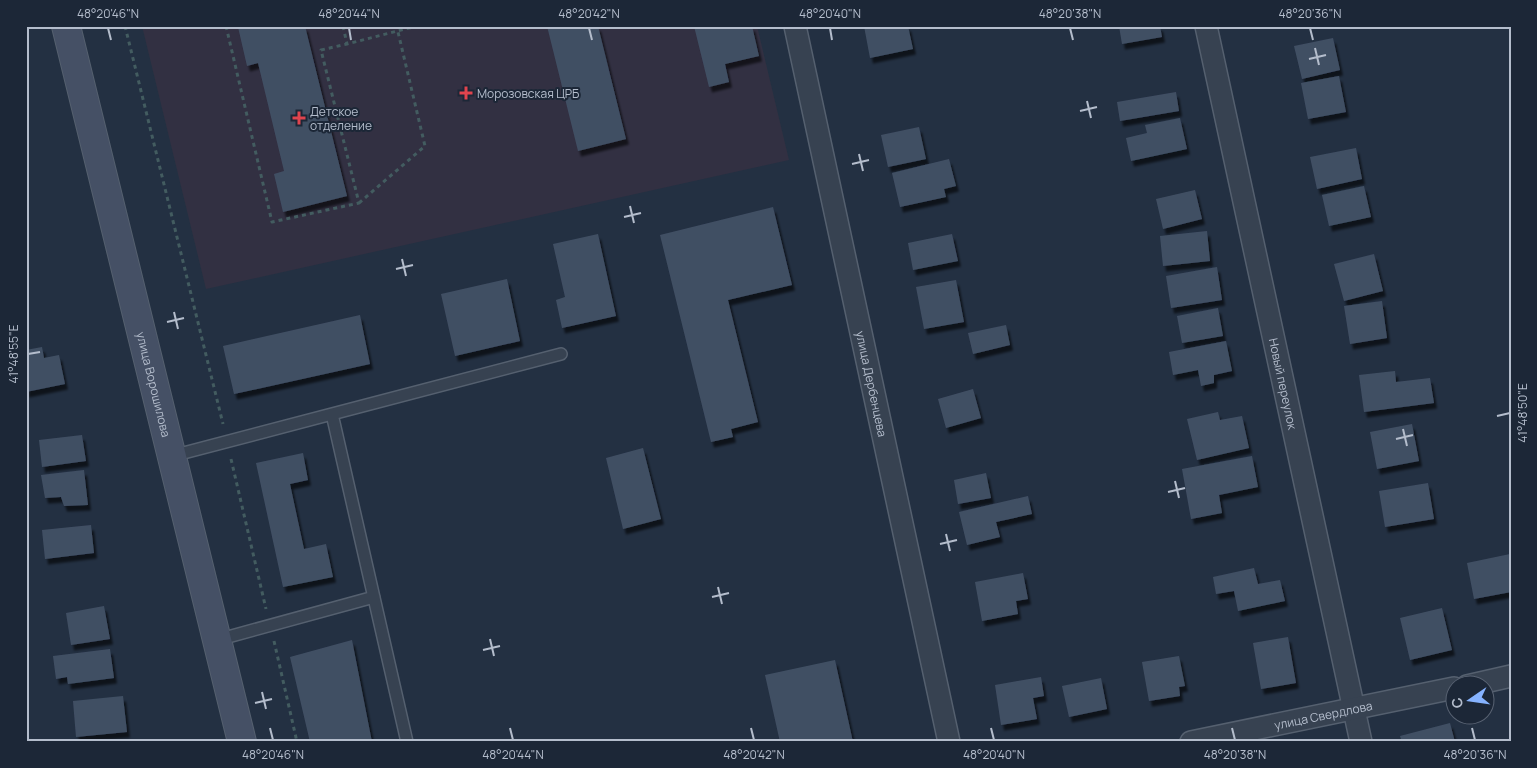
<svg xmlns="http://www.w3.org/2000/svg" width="1537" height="768" font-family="Manrope,sans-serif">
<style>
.medical{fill:#323042}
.building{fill:#414f64;filter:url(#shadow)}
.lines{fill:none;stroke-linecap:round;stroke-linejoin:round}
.lane-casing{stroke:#55606f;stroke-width:14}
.street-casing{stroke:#55606f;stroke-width:24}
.secondary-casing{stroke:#55606f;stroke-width:30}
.path{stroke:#435c60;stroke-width:3;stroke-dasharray:4 4;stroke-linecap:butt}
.lane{stroke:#374251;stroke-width:11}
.street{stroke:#374251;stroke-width:21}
.secondary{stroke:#455065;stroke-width:28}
.ticks{fill:none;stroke:#b4bdcc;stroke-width:2}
.health-dot{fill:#e0444e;stroke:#1c2737;stroke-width:2}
.labels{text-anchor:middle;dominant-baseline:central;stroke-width:4;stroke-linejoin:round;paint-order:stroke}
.poi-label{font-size:12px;fill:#b4bdcc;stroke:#1c2737;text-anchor:start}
.street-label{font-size:12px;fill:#b4bdcc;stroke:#1c2737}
.neatline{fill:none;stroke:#b4bdcc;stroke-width:2}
.ticks-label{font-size:12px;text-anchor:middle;fill:#b4bdcc}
</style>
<defs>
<filter id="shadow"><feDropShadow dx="3" dy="5.5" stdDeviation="1" flood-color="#0009"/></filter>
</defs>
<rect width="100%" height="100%" fill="#233042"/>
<path class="medical" d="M 142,26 L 757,26 L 789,160 L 206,289 Z"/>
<path class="building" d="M 242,26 L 305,26 L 347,196 L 283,212 L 274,174 L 284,171 L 258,63 L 247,66 L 238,27 Z
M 547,26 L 598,26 L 626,139 L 578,151 Z
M 694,26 L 752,26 L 759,56 L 725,64 L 729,82 L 709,87 Z
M 864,26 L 908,26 L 913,49 L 870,58 Z
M 1119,26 L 1160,26 L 1162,37 L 1122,44 Z
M 1333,38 L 1340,70 L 1302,79 L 1294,46 Z
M 1339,76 L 1346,112 L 1308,119 L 1301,83 Z
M 1176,92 L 1179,111 L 1120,121 L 1117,102 Z
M 1180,118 L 1187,149 L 1131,161 L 1126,138 L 1147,133 L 1145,125 Z
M 919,127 L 926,159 L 888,167 L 881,135 Z
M 1356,148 L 1362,179 L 1317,189 L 1310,157 Z
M 949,159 L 956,186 L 944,189 L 946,197 L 900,207 L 892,173 Z
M 1364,186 L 1371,217 L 1329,226 L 1322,195 Z
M 1195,190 L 1202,219 L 1163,229 L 1156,199 Z
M 773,207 L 792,285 L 728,300 L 758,422 L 731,429 L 733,437 L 711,442 L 660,235 Z
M 1207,231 L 1210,261 L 1163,266 L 1160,236 Z
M 598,234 L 616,316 L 562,328 L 556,300 L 565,297 L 553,244 Z
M 952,234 L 958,261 L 913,270 L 908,243 Z
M 1374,254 L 1383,291 L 1344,301 L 1334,264 Z
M 1217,267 L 1222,300 L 1171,308 L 1166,276 Z
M 507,279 L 520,341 L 455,356 L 441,294 Z
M 956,280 L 964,322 L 924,329 L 916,287 Z
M 1382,301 L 1387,338 L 1350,344 L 1344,306 Z
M 1218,308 L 1223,336 L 1182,343 L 1177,316 Z
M 360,315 L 370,364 L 234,394 L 223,346 Z
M 1006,325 L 1010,345 L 973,354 L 968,333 Z
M 1226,341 L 1232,371 L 1214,375 L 1214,383 L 1201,386 L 1198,370 L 1173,375 L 1169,352 Z
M 42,347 L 44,358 L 59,355 L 65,384 L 26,392 L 26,350 Z
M 1395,371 L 1396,382 L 1430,378 L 1434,403 L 1364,412 L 1359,375 Z
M 973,389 L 981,418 L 946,428 L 938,399 Z
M 1218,412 L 1220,420 L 1242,416 L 1249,448 L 1197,460 L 1187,419 Z
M 1412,424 L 1419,461 L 1377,469 L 1370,432 Z
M 82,435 L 86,461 L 42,467 L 39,440 Z
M 643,448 L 661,519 L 623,529 L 606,458 Z
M 303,453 L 308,480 L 290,484 L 304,549 L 326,544 L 333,577 L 283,587 L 256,463 Z
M 1252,456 L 1258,487 L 1219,495 L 1222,513 L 1191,519 L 1182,469 Z
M 84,470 L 88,505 L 64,506 L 61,497 L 45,498 L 41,475 Z
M 986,473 L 991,498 L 958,504 L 954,480 Z
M 1428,483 L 1434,519 L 1385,527 L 1379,491 Z
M 1028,496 L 1032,514 L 996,522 L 1000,537 L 967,545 L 959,512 Z
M 91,525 L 94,553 L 45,559 L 42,530 Z
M 1510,554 L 1511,592 L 1474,599 L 1467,563 Z
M 1254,568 L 1258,584 L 1280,580 L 1285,601 L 1238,611 L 1234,591 L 1216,594 L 1213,577 Z
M 1023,573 L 1028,599 L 1016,601 L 1018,614 L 982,621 L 975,582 Z
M 104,606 L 110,639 L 71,645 L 66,613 Z
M 1442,608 L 1452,650 L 1410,660 L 1400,618 Z
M 1288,637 L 1296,683 L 1261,689 L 1253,643 Z
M 352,640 L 372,742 L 310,742 L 290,657 Z
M 110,649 L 114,678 L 68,684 L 67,677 L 56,679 L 53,656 Z
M 1179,656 L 1185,686 L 1179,687 L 1180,696 L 1149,701 L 1142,662 Z
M 835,660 L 853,742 L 780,742 L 765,675 Z
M 1041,677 L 1044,696 L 1033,698 L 1037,719 L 1001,725 L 995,685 Z
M 1101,678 L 1107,709 L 1069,717 L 1062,686 Z
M 123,696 L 127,732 L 76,737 L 73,701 Z
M 1450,723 L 1455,742 L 1402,742 L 1400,736 Z"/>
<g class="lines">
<defs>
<path id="lane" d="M 172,456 L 332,414
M 217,640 L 374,597
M 407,742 L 332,414 L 561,354"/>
<g id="street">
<path id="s1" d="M 795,26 L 949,742"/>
<path id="s2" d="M 1206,26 L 1361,742"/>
<path d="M 1467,686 L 1511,676"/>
<path id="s3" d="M 1191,742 L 1454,688"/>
</g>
<g id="secondary">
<path id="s4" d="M 66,26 L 242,742"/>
</g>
</defs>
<use href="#lane" class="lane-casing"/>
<use href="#street" class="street-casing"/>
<use href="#secondary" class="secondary-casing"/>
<path class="path" d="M 125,26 L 223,424
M 226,26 L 272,222 L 359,203 L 321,50 L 347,44
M 343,26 L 347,44 L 417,26
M 359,203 L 425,146 L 398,32
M 231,459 L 266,609
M 274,641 L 297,742"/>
<use href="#lane" class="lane"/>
<use href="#street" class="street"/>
<use href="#secondary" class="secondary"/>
</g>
<path class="ticks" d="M 108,28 L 111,40M 349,28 L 351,40M 589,28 L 592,40M 830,28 L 832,40M 1070,28 L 1073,40M 1310,28 L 1313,40M 1315,48 L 1319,65M 1309,59 L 1326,55M 1087,101 L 1091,118M 1080,111 L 1097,107M 859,154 L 863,171M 852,164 L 869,160M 630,206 L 634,223M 624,217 L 641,213M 402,259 L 406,276M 396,269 L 413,265M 174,312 L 178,329M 167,322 L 184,318M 28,354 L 40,352M 1497,416 L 1510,413M 1403,429 L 1407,446M 1396,439 L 1413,435M 1175,481 L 1179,498M 1168,492 L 1185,488M 946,534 L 950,551M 940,544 L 957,540M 718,587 L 722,604M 712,597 L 729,593M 490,639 L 494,656M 483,650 L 500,646M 262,692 L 266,709M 255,703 L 272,699M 270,728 L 273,740M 510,728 L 513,740M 751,728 L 754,740M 991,728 L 994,740M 1232,728 L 1235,740M 1472,728 L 1475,740"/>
<g class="health-dot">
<path d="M463.5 85.5h5v5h5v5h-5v5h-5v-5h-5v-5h5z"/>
<path d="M296.5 110.5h5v5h5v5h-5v5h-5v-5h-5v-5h5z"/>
</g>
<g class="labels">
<g class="poi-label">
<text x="477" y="93">Морозовская ЦРБ</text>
<text x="310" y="111">Детское<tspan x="310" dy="14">отделение</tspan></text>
</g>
<g class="street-label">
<text stroke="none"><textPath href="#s4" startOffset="369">улица Ворошилова</textPath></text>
<text stroke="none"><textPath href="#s1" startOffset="366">улица Дербенцева</textPath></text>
<text stroke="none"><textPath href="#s2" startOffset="366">Новый переулок</textPath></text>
<text stroke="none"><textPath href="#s3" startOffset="135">улица Свердлова</textPath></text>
</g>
</g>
<rect width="1537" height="768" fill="none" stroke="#1c2737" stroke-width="55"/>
<g transform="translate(1470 700) rotate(257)"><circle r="24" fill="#1c2737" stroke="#596373"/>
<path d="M0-4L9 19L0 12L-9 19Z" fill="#86b3ff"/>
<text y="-8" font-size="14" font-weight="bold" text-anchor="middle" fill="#b4bdcc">С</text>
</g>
<rect x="28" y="28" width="1482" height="712" class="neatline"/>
<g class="ticks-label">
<text x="108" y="18">48°20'46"N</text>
<text x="349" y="18">48°20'44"N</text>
<text x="589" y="18">48°20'42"N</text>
<text x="830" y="18">48°20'40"N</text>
<text x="1070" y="18">48°20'38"N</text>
<text x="1310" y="18">48°20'36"N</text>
<text transform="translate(14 354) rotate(-90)" y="4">41°48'55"E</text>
<text transform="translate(1523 413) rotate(-90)" y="4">41°48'50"E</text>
<text x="273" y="759">48°20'46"N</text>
<text x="513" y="759">48°20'44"N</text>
<text x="754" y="759">48°20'42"N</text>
<text x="994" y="759">48°20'40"N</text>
<text x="1235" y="759">48°20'38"N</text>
<text x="1475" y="759">48°20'36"N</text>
</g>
</svg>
